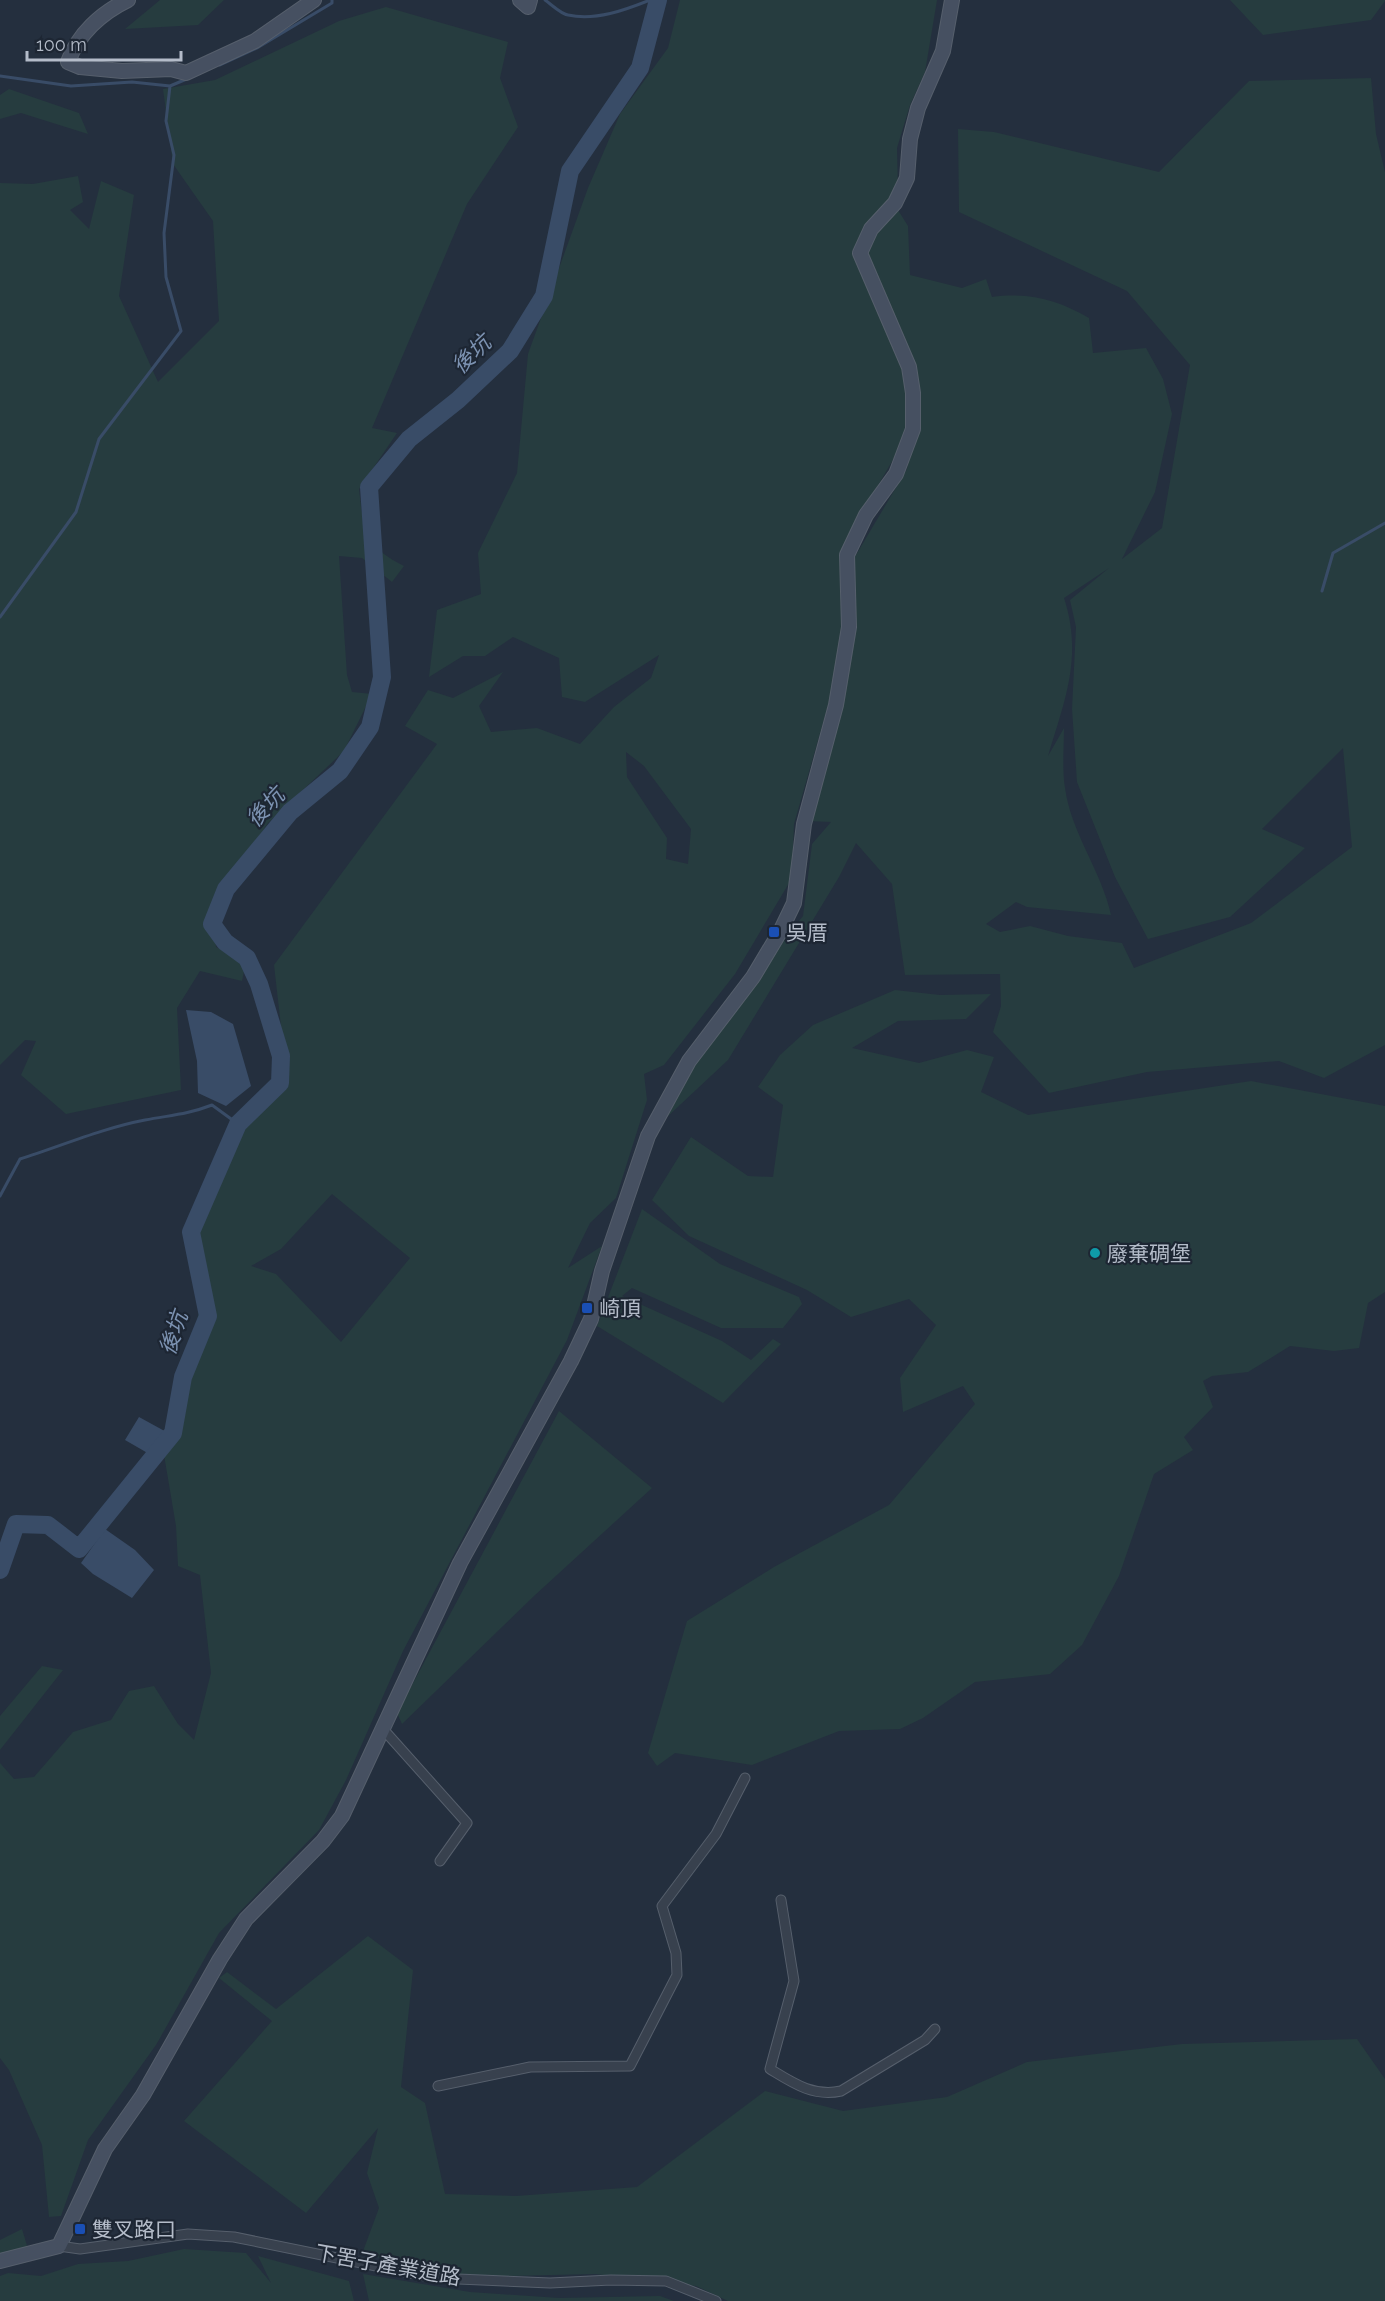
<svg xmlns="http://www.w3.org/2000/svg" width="1385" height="2301" font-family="Raleway,'Noto Sans TC',sans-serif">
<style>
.green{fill:#263c3f;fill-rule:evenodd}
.water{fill:#394c67}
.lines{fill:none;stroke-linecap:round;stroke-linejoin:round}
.stream{stroke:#394c67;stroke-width:3}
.river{stroke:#394c67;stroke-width:18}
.street-casing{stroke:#565f6c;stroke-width:11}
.secondary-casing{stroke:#565f6c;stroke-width:16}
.street{stroke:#38414e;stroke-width:9}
.secondary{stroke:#465061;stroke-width:14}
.transit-dot{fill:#1a4fb4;stroke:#1d2633;stroke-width:2}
.culture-dot{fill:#0f9aa8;stroke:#1d2633;stroke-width:2}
.labels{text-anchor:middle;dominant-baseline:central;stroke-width:4.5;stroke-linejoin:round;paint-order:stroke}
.poi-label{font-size:21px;fill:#b4bcc9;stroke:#1d2633;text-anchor:start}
.street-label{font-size:21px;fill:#b4bcc9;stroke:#1d2633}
.water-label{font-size:22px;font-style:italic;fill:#7c92b1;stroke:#1d2633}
</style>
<rect width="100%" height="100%" fill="#242f3e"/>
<path class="green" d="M 160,0 L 224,0 L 198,25 L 125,29 Z
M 680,0 L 937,0 L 925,72 L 910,105 L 897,148 L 898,194 L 860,237 L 901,363 L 908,393 L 908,434 L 859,518 L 835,681 L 794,824 L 792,878 L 735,974 L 664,1065 L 644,1074 L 647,1100 L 616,1198 L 590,1223 L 568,1268 L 602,1246 L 567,1340 L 403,1651 L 346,1780 L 319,1830 L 219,1933 L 156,2045 L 88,2140 L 61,2216 L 49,2217 L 42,2145 L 9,2070 L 0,2058 L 0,1763 L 14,1779 L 34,1777 L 73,1732 L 111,1720 L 129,1691 L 154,1686 L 178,1724 L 194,1740 L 211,1673 L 200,1575 L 178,1566 L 176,1526 L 164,1455 L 206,1283 L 191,1247 C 215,1184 236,1118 286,1070 L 274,965 L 437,744 L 405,726 L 428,690 L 453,698 L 503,672 L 479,706 L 491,732 L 537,728 L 580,744 L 614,707 L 651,678 L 659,655 L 585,702 L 562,697 L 559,658 L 513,637 L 485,656 L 463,656 L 429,677 L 437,610 L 481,594 L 478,553 L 517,473 L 528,354 L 588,188 L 620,114 L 668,48 ZM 626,752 L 644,766 L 691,829 L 688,864 L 666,859 L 667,838 L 627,777 ZM 332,1194 L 410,1258 L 341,1342 L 276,1274 L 251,1266 L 281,1249 Z
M 1230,0 L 1385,0 L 1385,1 L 1371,20 L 1263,35 Z
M 386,7 L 508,42 L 500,78 L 518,127 L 467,204 L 372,428 L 397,433 L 359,489 C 364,531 363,545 404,566 L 392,582 L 362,558 L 339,556 L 347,675 L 352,692 L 372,694 L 344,751 L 268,823 L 214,905 L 216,947 L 246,962 L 242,981 L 200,971 L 177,1008 L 181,1090 L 66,1114 L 21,1075 L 36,1041 L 25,1040 L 0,1065 L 0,183 L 33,184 L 78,176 L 83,202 L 70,210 L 89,229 L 101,181 L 134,195 L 119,296 L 158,382 L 219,321 L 213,221 L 173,164 L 163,89 L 215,80 L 339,21 Z
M 1371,78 L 1376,134 L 1385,172 L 1385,1045 L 1324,1078 L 1279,1061 L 1147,1072 L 1049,1093 L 993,1032 L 1001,1006 L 1000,974 L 905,975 L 892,884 L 856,843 L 839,877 L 728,1060 L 666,1118 L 677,1084 L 758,971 L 803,916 L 812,844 L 831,822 L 807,821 L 837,713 L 853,560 L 907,469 L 919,404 L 866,257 C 870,237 884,224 898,210 L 908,226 L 910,275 L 962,288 L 986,279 L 992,297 C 1029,292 1058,300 1089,318 L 1093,353 L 1146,348 L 1163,379 L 1172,414 L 1155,492 L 1122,559 L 1162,528 L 1190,365 L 1127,291 L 959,212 L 958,129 L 994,132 L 1159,172 L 1249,81 ZM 1109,568 L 1070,600 L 1076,627 L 1072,709 L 1077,782 L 1115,877 L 1148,939 L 1230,917 L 1305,848 L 1262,829 L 1343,748 L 1352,847 L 1251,923 L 1134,968 L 1122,943 L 1068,936 L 1030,926 L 1000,932 L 986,924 L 1016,902 L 1027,907 L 1111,915 C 1102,872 1071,833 1065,788 C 1062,769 1064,747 1064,728 L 1048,756 C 1065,700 1083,656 1064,598 Z
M 9,89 L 79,113 L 88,134 L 21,113 L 0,119 L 0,95 Z
M 895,990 L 940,995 L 991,994 L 966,1019 L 898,1021 L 852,1048 L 919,1063 L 967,1050 L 994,1057 L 981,1092 L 1028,1115 L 1251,1081 L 1385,1106 L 1385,1292 L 1368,1303 L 1359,1348 L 1334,1351 L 1290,1346 L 1248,1372 L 1212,1376 L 1203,1381 L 1213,1407 L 1184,1437 L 1193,1450 L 1154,1474 L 1119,1576 L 1082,1645 L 1050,1674 L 975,1682 L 923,1718 L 900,1729 L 839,1731 L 752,1765 L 675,1753 L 657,1766 L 648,1753 L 687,1621 L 774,1567 L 889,1505 L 975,1404 L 963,1386 L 903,1412 L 900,1378 L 936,1325 L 909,1299 L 851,1317 L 807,1290 L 689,1236 L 652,1200 L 691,1137 L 748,1176 L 773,1177 L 783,1105 L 758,1087 L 780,1055 L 813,1025 Z
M 642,1209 L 720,1264 L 799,1297 L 802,1304 L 783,1328 L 721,1328 L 632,1288 L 622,1296 L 722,1341 L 751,1360 L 773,1339 L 781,1344 L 723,1403 L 597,1326 Z
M 559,1411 L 652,1488 L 534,1596 L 402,1724 L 397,1713 Z
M 42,1666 L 63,1670 L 0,1750 L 0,1716 Z
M 368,1936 L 413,1970 L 401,2087 L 425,2103 L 445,2194 L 516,2196 L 637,2187 L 765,2091 L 843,2111 L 947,2097 L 1027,2062 L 1182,2044 L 1357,2039 L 1385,2079 L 1385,2301 L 728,2301 L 696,2286 L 595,2274 L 464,2277 L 362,2254 L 379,2208 L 367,2173 L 378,2128 L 306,2213 L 184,2121 L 272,2021 L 219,1978 L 227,1972 L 276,2009 Z
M 22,2229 L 28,2249 L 0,2254 L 0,2240 Z
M 184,2249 L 246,2253 L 271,2283 L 258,2256 L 349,2281 L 354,2301 L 0,2301 L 0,2276 L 8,2273 L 41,2276 L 78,2264 L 128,2261 Z
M 363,2274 L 470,2292 L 559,2298 L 660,2296 L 674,2301 L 369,2301 Z"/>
<path class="water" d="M 186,1010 L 211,1012 L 233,1024 L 251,1086 L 226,1106 L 198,1093 L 197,1061 Z
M 139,1417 L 170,1434 L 151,1455 L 125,1440 Z
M 105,1529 L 135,1550 L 154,1570 L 132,1598 L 93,1574 L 81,1563 Z"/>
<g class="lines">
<path class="stream" d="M 545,0 C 552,5 561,14 568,15 C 596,21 625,10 650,0
M 220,65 L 257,48 L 332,3 L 332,0
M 0,76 L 71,86 L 132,82 L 170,86
M 1322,591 L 1333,553 L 1385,523
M 0,617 L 76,512 L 99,439 L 181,331 L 166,277 L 164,233 L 174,155 L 166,121 L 170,86 L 189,78
M 0,1196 L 20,1159 C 61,1146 103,1128 145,1120 C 171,1115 186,1115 212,1105 L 238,1124"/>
<path class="river" d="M 0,1570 L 16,1524 L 48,1525 L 79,1549 L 173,1433 L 183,1377 L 208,1316 L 191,1232 L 238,1124 L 280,1083 L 281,1056 L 259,984 L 247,958 L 225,942 L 212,924 L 226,889 L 290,812 L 340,771 L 370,727 L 382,677 L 369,487 L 409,439 L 458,400 L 510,351 L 544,296 L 570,171 L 640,68 L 658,0"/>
<defs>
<path id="street" d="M 383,1729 L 467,1823 L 440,1861
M 781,1900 L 794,1981 L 770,2069 C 793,2083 813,2097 841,2091 L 925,2040 L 935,2029
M 438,2086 L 530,2067 L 630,2066 L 677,1975 L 676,1953 L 662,1906 L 716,1834 L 745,1778
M 59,2246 L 80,2249 L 188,2234 L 234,2237 L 435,2278 L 550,2283 L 611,2280 L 666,2281 L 716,2301"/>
<path id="secondary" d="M 128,0 C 101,13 78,34 68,62 L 80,67 L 122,71 L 171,69 L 186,73 L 255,41 L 314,0
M 520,0 L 528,7 L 530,0
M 0,2261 L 59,2246 L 105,2149 L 143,2095 L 220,1959 L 246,1919 L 323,1841 L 342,1816 L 460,1563 L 571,1361 L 591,1319 L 602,1271 L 648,1136 L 689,1061 L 753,977 L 780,932 L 794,903 L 804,824 L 836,705 L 849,627 L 847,555 L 866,515 L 896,474 L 913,429 L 913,393 L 909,367 L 860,253 L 871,229 L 895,203 L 907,178 L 910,139 L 918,108 L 943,51 L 952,0"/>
</defs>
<use href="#street" class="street-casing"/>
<use href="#secondary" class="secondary-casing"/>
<use href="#street" class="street"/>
<use href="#secondary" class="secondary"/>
</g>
<g class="transit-dot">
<rect x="768" y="926" width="12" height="12" rx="3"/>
<rect x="581" y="1302" width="12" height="12" rx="3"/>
<rect x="74" y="2223" width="12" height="12" rx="3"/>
</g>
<circle class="culture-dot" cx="1095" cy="1253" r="6"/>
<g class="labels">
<g class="poi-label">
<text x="786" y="932">吳厝</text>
<text x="1107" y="1253">廢棄碉堡</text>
<text x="599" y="1308">崎頂</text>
<text x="92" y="2229">雙叉路口</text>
</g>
<g class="street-label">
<text transform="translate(388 2265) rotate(10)">下罟子產業道路</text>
</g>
<g class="water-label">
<text transform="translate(471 354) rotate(-44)">後坑</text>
<text transform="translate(265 807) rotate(-47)">後坑</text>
<text transform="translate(173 1333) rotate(-71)">後坑</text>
</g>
</g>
<path d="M27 51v9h154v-9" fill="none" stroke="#b4bcc9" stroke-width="3"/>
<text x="36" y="51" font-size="18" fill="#b4bcc9" stroke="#1d2633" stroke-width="4.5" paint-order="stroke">100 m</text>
</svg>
